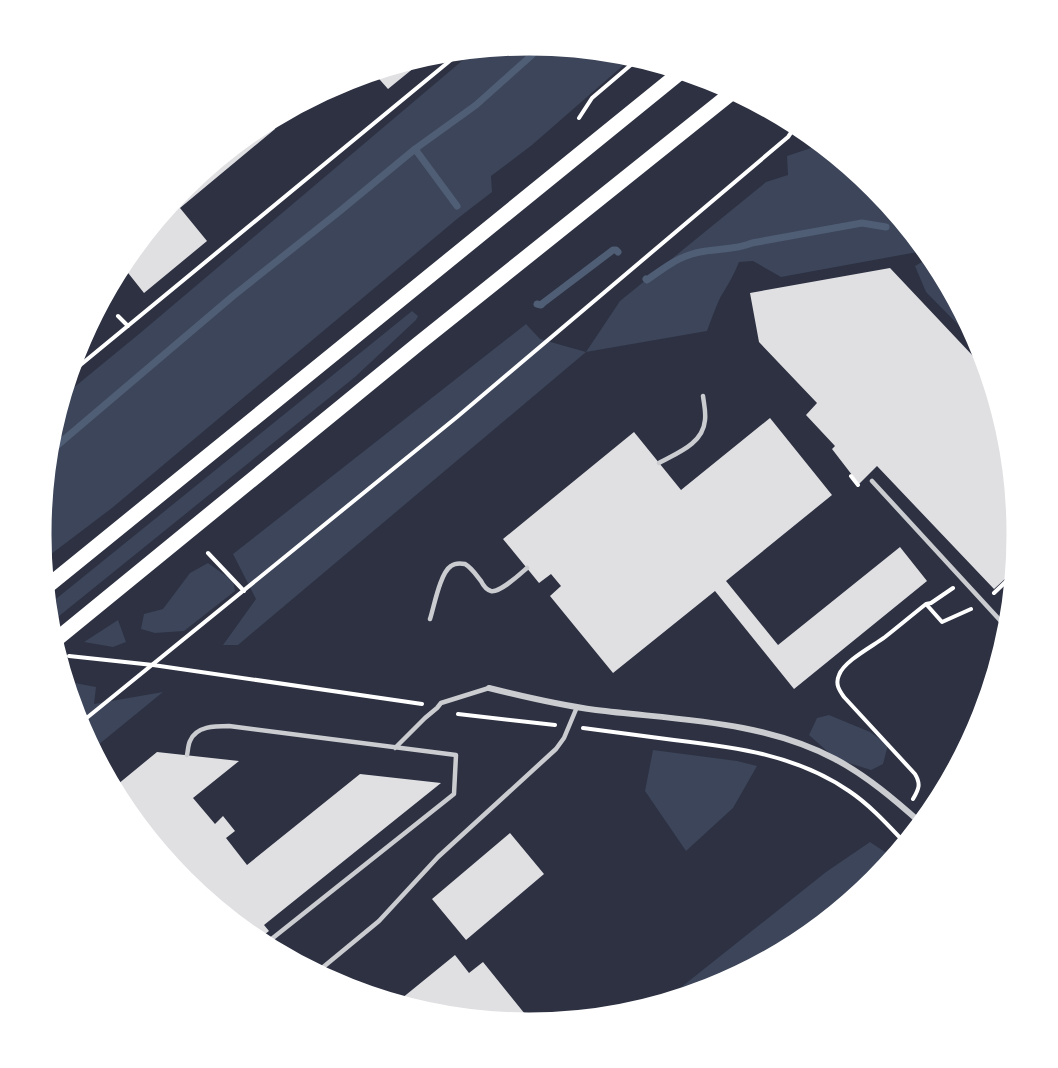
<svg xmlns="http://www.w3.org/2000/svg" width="1058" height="1068" font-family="'Noto Serif',serif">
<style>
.green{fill:#3c4559}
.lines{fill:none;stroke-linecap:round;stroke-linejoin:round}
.stream{stroke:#4f5d75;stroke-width:7}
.building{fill:#e0e0e3}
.path{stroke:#fff;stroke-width:4}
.service{stroke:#caccd0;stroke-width:4.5}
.minor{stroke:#caccd0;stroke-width:6}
.primary{stroke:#fff;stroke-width:15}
.rim{fill:none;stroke:#fff;stroke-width:3}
</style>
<rect width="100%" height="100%" fill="#2d3142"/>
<path class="green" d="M 529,44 L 625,53 L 634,56 L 532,145 L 491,176 L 492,192 L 457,219 L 112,508 L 42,561 L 39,534 L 48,438 L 61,398 L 139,334 L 476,49 Z
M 814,147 L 828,150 L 922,245 L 924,247 L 923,251 L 781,277 L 753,261 L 739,262 C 734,275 727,286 720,298 C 715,309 711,320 707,331 L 586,352 L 238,645 L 223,645 L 256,599 L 233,554 L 526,324 L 540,339 L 586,352 L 620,301 L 766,182 L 788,175 L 787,156 Z
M 929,258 L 939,267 L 983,350 L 926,292 L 915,266 Z
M 412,311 L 418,316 L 416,320 L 355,377 L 48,625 L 46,607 Z
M 208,563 L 233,581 L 235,591 L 184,631 L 155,633 L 141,629 L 144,614 L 163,609 L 190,573 Z
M 118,620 L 126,642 L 113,647 L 84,642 Z
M 64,681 L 96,687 L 94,704 L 163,692 L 92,750 L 76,721 Z
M 829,715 L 870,732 L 888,745 L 883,764 L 871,770 L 836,759 L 809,735 L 817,718 Z
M 653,750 L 737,761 L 757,766 L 733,808 L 686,851 L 645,791 Z
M 870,842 L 894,858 L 875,881 L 801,942 L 716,987 L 660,1004 L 826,872 Z"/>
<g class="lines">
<path class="stream" d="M 415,149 L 457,206
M 646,279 L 647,280 C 661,270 675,259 692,254 C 711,248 733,251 752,243 L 862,223 L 886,227
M 537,304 L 541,305 L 543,303 L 613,250 L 616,250 L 618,252
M 47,454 L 233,296 L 340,211 L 415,149 L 476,105 L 532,55 L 539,45"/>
</g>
<path class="building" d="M 431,54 L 388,89 L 373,72 Z
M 268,121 L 275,129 L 180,208 L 207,241 L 144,293 L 121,264 L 122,261 L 183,187 L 257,126 Z
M 890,268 L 990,374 L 1010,439 L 1019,534 L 1016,569 L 994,589 L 877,466 L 859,484 L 832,449 L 835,446 L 806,415 L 817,403 L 759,342 L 750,293 Z
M 770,418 L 832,495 L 726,581 L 778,645 L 900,547 L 927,581 L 794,689 L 715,591 L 613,673 L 550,596 L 561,586 L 551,574 L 539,583 L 503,539 L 634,432 L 681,490 Z
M 157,752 L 239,761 L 193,798 L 215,824 L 223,816 L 235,831 L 226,838 L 247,865 L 360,774 L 441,783 L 264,925 L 269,931 L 256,941 L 182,880 L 121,806 L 112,789 Z
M 510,833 L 544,874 L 466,940 L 432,899 Z
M 455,955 L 469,973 L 483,962 L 533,1024 L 433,1015 L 396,1003 Z"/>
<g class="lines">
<path class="path" d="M 579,118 L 592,98 L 639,58
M 865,179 L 884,197
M 118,316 L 128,326
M 67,376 L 463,50
M 851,476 L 858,485
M 208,553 L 244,591
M 994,593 L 1015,573
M 926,604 L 942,622 L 971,609
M 69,656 L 153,665 L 422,704
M 458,714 L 555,725
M 78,725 L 457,417 L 788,137 L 797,124
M 583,728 C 614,732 644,736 674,740 C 735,747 797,755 849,791 C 870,805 888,825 906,844
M 913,799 C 919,789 921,784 915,774 L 844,697 C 839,690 835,684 839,675 C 844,661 873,646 885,637 C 899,626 912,615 926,604 L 931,603 L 953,588"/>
<path class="service" d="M 659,463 C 677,453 703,444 705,420 C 706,412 704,404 703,396
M 872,481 L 1009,630
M 430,619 C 434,607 440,573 451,566 C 455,563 460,563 465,564 C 472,568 476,575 481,581 C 483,585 487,590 491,591 C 500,593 520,574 527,568
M 395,748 L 425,718 L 437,708 L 441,703 L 489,688
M 187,755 C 188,751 188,745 190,741 C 196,726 215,726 229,726 L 456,755 L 454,794 L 264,945
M 316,973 L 379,921 L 438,857 L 556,749 L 564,738 L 577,707"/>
<path class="minor" d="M 489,688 C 525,697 559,705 596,710 C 676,720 761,720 835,759 C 867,776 895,800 922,824"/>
<path class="primary" d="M 44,589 L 682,71
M 52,643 L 418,344 L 734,91"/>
</g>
<path d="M0 0H1058V1068H0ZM529 54H529A479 479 0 0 1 1008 533V535A479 479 0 0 1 529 1014H529A479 479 0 0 1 50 535V533A479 479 0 0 1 529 54Z" fill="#fff" fill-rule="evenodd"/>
<path class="rim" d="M529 54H529A479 479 0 0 1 1008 533V535A479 479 0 0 1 529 1014H529A479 479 0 0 1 50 535V533A479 479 0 0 1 529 54Z"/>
</svg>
